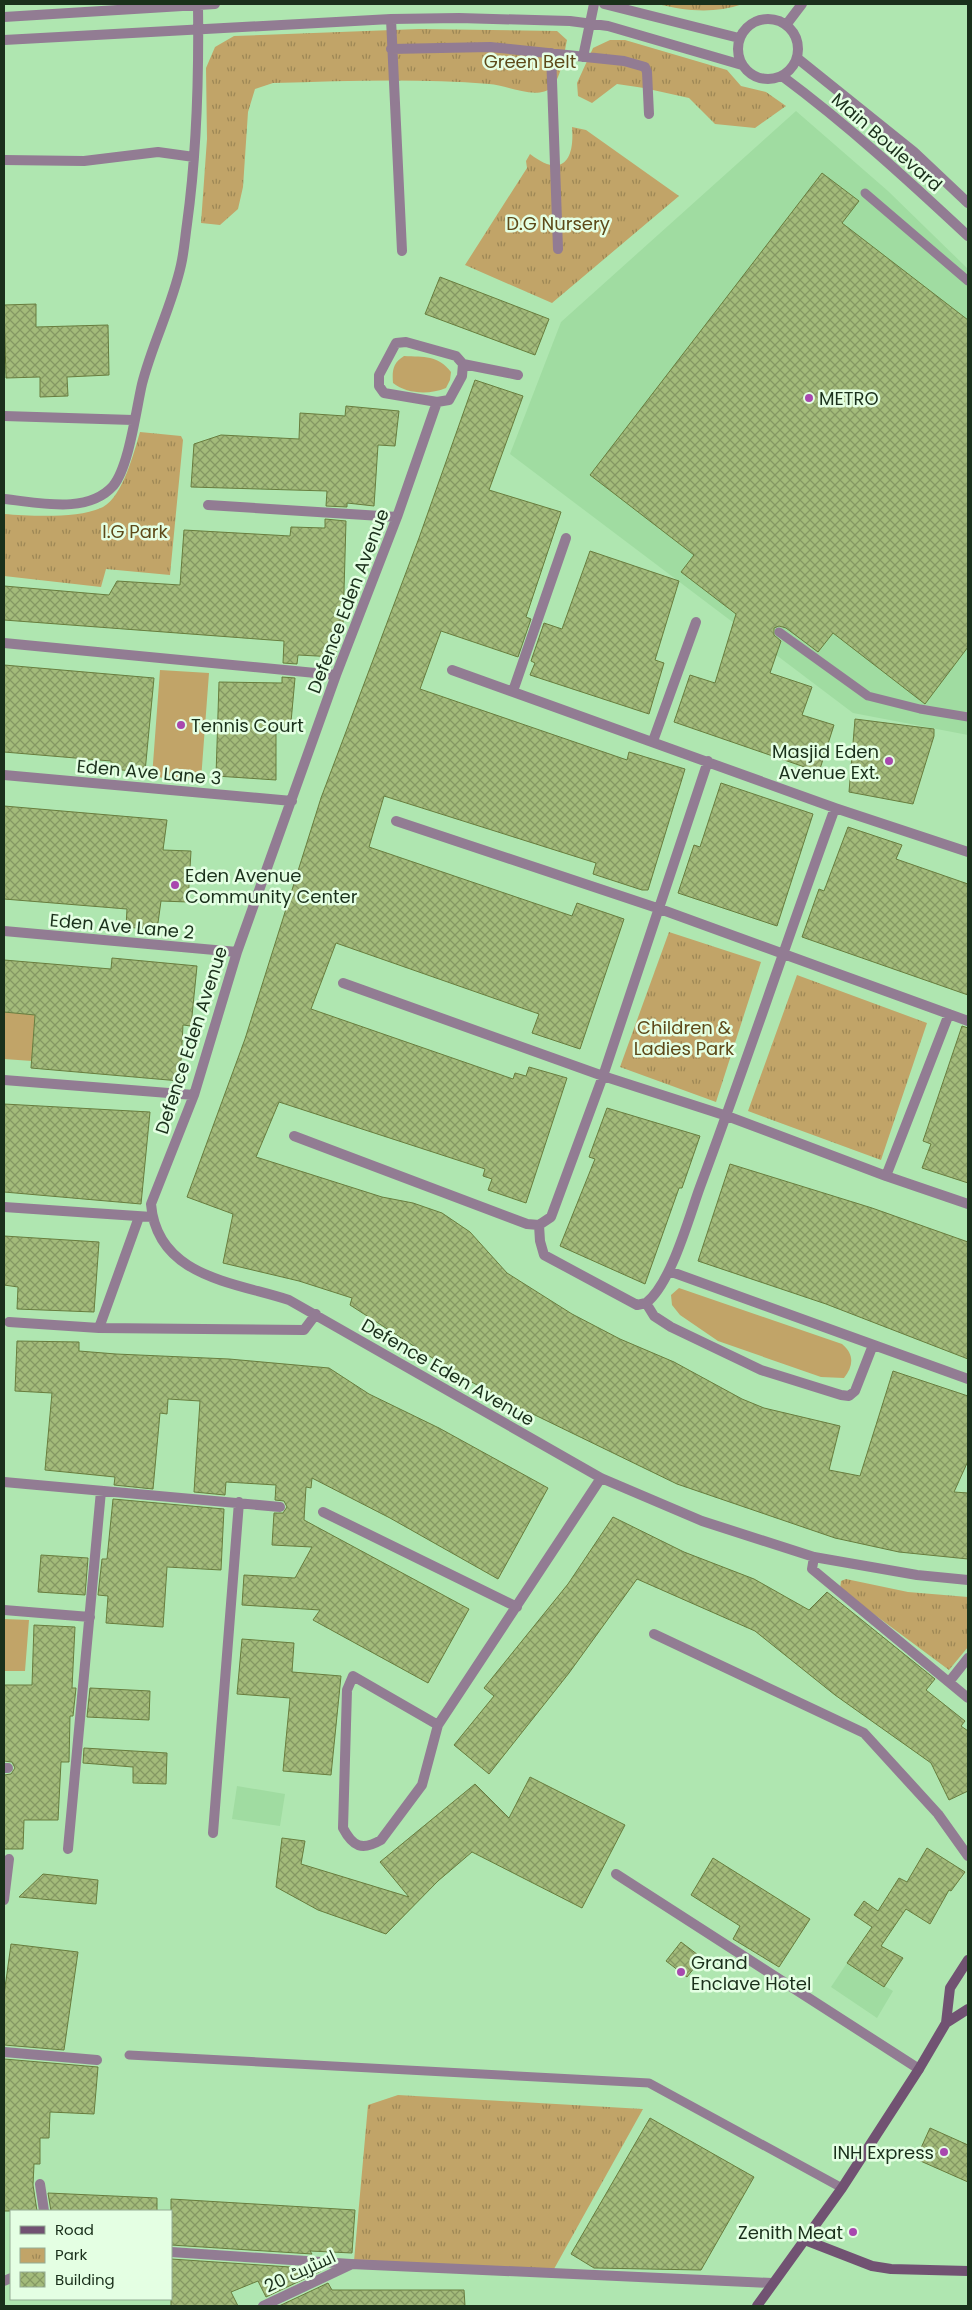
<svg xmlns="http://www.w3.org/2000/svg" width="972" height="2310" font-family="Poppins,Cairo,sans-serif">
<style>
.built{fill:#a0dca1}
.grass{fill:#c1a468}
.park{fill:url(#park-tufts)}
.building{fill:url(#building-cross-hatch);stroke:#687d3e}
.lines{fill:none;stroke-linecap:round;stroke-linejoin:round}
.lane{stroke:#927c93;stroke-width:9}
.street{stroke:#927c93;stroke-width:10}
.secondary{stroke:#715272;stroke-width:10}
.poi-dot{fill:#a848af;stroke:#e4ffe3;stroke-width:2}
.labels{text-anchor:middle;dominant-baseline:central;stroke-width:5;stroke-linejoin:round;paint-order:stroke}
.park-label{font-size:18px;fill:#5d4919;stroke:#e4ffe3}
.street-label{font-size:18px;fill:#1a301b;stroke:#e4ffe3}
.poi-label{font-size:18px;fill:#1a301b;stroke:#e4ffe3;text-anchor:start}
</style>
<defs>
<pattern id="park-tufts" width="24" height="20" patternUnits="userSpaceOnUse" patternTransform="scale(1.25)"><rect width="24" height="20" fill="#c1a468"/><path d="M3 7l-1-3M5 7V3M7 7l1-3M15 17l-1-3M17 17v-4M19 17l1-3" fill="none" stroke="#9c8655"/></pattern>
<pattern id="building-cross-hatch" width="8" height="8" patternUnits="userSpaceOnUse" patternTransform="scale(1.25)"><rect width="8" height="8" fill="#a3bb7a"/><path d="M0 0l8 8M0 8l8-8" fill="none" stroke="#849863"/></pattern>
</defs>
<rect width="100%" height="100%" fill="#afe6b0"/>
<path class="built" d="M 796,111 L 888,191 L 968,269 L 968,735 L 853,713 L 510,454 L 561,322 Z
M 237,1786 L 285,1794 L 280,1826 L 232,1819 Z
M 847,1963 L 893,1991 L 877,2018 L 831,1987 Z"/>
<path class="grass" d="M 404,356 C 424,357 438,355 451,372 L 450,380 L 446,388 C 429,395 407,394 393,383 C 392,370 393,363 404,356 Z
M 160,670 L 209,673 L 201,780 L 152,777 Z
M 4,1012 L 35,1014 L 32,1061 L 4,1059 Z
M 679,1288 L 842,1344 C 854,1354 854,1365 844,1378 L 821,1377 L 718,1341 L 680,1315 L 672,1305 L 671,1295 Z
M 4,1619 L 29,1620 L 25,1671 L 4,1671 Z"/>
<path class="park" d="M 657,4 L 743,4 C 713,14 687,11 657,4 Z
M 419,29 L 557,31 L 567,40 C 564,53 562,76 552,87 C 537,101 507,85 489,84 C 417,78 345,81 273,83 L 255,89 L 248,112 L 243,187 L 238,209 L 220,225 L 201,223 L 207,139 L 206,68 L 215,47 L 234,36 Z
M 610,40 L 625,40 L 727,70 L 741,86 L 766,92 L 786,106 L 755,128 L 715,124 L 689,98 L 644,88 L 617,84 L 592,103 L 578,96 L 577,83 L 593,48 Z
M 572,127 L 586,130 L 679,196 L 552,303 L 465,265 L 527,168 L 526,161 L 530,154 C 561,178 575,162 572,127 Z
M 140,432 L 181,436 L 183,440 L 170,575 L 106,569 L 101,587 L 4,576 L 4,514 C 31,516 79,519 103,507 C 123,496 134,452 140,432 Z
M 669,932 L 761,962 L 716,1102 L 620,1067 Z
M 797,975 L 927,1023 L 881,1160 L 748,1111 Z
M 846,1579 L 908,1592 L 968,1597 L 968,1647 L 949,1670 L 840,1589 L 841,1581 Z
M 398,2095 L 643,2109 L 554,2269 L 354,2261 L 368,2105 Z"/>
<path class="building" d="M 822,173 L 859,201 L 842,223 L 968,320 L 968,647 L 925,704 L 833,633 L 818,652 L 786,628 L 779,626 L 774,628 L 774,635 L 781,641 L 770,673 L 812,687 L 802,715 L 834,725 L 819,772 L 674,722 L 690,675 L 715,683 L 736,614 L 681,572 L 694,555 L 590,475 Z
M 440,277 L 549,319 L 535,355 L 425,314 Z
M 36,304 L 36,327 L 108,325 L 109,375 L 67,377 L 68,396 L 40,397 L 40,377 L 6,378 L 4,305 Z
M 475,380 L 523,396 L 489,490 L 561,512 L 526,617 L 531,619 L 518,657 L 441,631 L 420,689 L 627,760 L 629,752 L 685,769 L 648,890 L 642,890 L 593,874 L 596,863 L 384,796 L 369,847 L 572,916 L 577,903 L 624,919 L 580,1049 L 532,1033 L 539,1014 L 336,943 L 311,1009 L 513,1079 L 515,1073 L 526,1076 L 529,1067 L 567,1078 L 526,1203 L 488,1190 L 492,1179 L 483,1176 L 485,1169 L 279,1102 L 256,1157 L 382,1197 L 413,1203 L 442,1213 L 470,1232 L 507,1273 L 572,1314 L 620,1339 L 674,1362 L 742,1399 L 764,1408 L 840,1426 L 829,1470 L 860,1476 L 893,1371 L 968,1396 L 968,1461 L 954,1492 L 968,1493 L 968,1559 L 899,1552 L 835,1538 L 677,1484 L 504,1400 L 459,1375 L 350,1305 L 352,1298 L 299,1281 L 223,1263 L 233,1214 L 187,1197 L 245,1039 L 321,798 L 419,538 Z
M 346,406 L 399,411 L 395,446 L 378,445 L 374,506 L 347,503 L 347,507 L 326,506 L 327,491 L 191,487 L 194,444 L 221,435 L 299,439 L 300,413 L 345,416 Z
M 325,519 L 346,521 L 343,626 L 337,625 L 336,657 L 298,655 L 297,664 L 283,663 L 284,641 L 4,620 L 4,586 L 109,595 L 117,581 L 180,585 L 184,530 L 290,536 L 291,527 L 325,528 Z
M 590,551 L 679,581 L 655,660 L 664,663 L 649,714 L 530,675 L 535,663 L 531,661 L 544,623 L 562,629 Z
M 4,665 L 154,678 L 145,772 L 111,769 L 111,761 L 4,752 Z
M 282,677 L 295,678 L 290,733 L 276,732 L 276,780 L 216,776 L 219,682 L 282,683 Z
M 855,719 L 934,729 L 934,736 L 913,804 L 849,792 Z
M 721,783 L 813,814 L 777,926 L 678,893 L 694,845 L 700,847 Z
M 4,806 L 167,820 L 163,850 L 191,851 L 188,902 L 161,901 L 157,930 L 126,927 L 127,909 L 4,899 Z
M 848,827 L 902,845 L 896,859 L 968,884 L 968,995 L 802,937 L 819,889 L 824,891 Z
M 112,958 L 197,966 L 191,1026 L 183,1025 L 180,1081 L 31,1068 L 35,1015 L 4,1012 L 4,960 L 111,969 Z
M 962,1026 L 968,1028 L 968,1183 L 922,1168 L 931,1144 L 923,1141 Z
M 4,1104 L 150,1112 L 141,1204 L 4,1192 Z
M 607,1108 L 700,1136 L 682,1188 L 679,1188 L 645,1284 L 560,1246 L 595,1159 L 589,1157 Z
M 730,1164 L 872,1208 L 968,1242 L 968,1359 L 826,1304 L 698,1261 Z
M 4,1236 L 99,1242 L 94,1312 L 17,1309 L 18,1287 L 4,1285 Z
M 17,1341 L 79,1342 L 79,1351 L 116,1354 L 229,1359 L 329,1368 L 369,1394 L 439,1428 L 548,1488 L 498,1579 L 390,1518 L 312,1478 L 311,1488 L 306,1487 L 304,1520 L 469,1609 L 428,1683 L 313,1620 L 320,1610 L 242,1605 L 244,1575 L 295,1578 L 312,1547 L 272,1545 L 274,1513 L 283,1513 L 287,1507 L 284,1501 L 275,1500 L 276,1485 L 226,1482 L 225,1495 L 194,1492 L 200,1401 L 168,1399 L 167,1414 L 160,1413 L 153,1489 L 114,1485 L 115,1477 L 45,1470 L 52,1393 L 15,1391 Z
M 113,1499 L 224,1509 L 221,1570 L 167,1567 L 163,1627 L 106,1623 L 108,1596 L 98,1595 L 102,1559 L 107,1559 Z
M 613,1517 L 684,1552 L 754,1579 L 809,1610 L 827,1592 L 935,1679 L 926,1690 L 965,1721 L 961,1726 L 968,1731 L 968,1791 L 949,1800 L 931,1763 L 835,1695 L 755,1631 L 637,1579 L 569,1673 L 489,1774 L 454,1745 L 494,1696 L 484,1688 L 568,1584 Z
M 41,1555 L 88,1558 L 85,1595 L 38,1592 Z
M 34,1625 L 75,1627 L 72,1688 L 76,1688 L 73,1716 L 70,1716 L 69,1762 L 61,1762 L 58,1820 L 24,1820 L 23,1849 L 4,1849 L 4,1775 L 11,1774 L 15,1768 L 12,1762 L 4,1761 L 4,1685 L 32,1685 Z
M 242,1639 L 294,1643 L 292,1672 L 341,1676 L 331,1775 L 283,1771 L 290,1698 L 237,1694 Z
M 90,1688 L 150,1691 L 149,1720 L 87,1717 Z
M 84,1748 L 167,1753 L 166,1784 L 133,1783 L 133,1767 L 83,1763 Z
M 530,1777 L 625,1825 L 582,1908 L 472,1852 L 438,1881 L 386,1934 L 318,1910 L 276,1887 L 282,1838 L 305,1841 L 301,1864 L 409,1897 L 380,1862 L 475,1784 L 509,1818 Z
M 927,1848 L 965,1872 L 951,1891 L 949,1890 L 930,1924 L 906,1909 L 881,1946 L 903,1958 L 884,1987 L 847,1963 L 872,1927 L 854,1915 L 864,1901 L 878,1911 L 899,1878 L 907,1882 Z
M 713,1858 L 810,1919 L 779,1967 L 733,1939 L 740,1926 L 691,1895 Z
M 43,1874 L 98,1880 L 96,1904 L 19,1897 Z
M 681,1942 L 702,1958 L 687,1977 L 666,1961 Z
M 11,1944 L 78,1952 L 64,2050 L 4,2045 L 4,1995 Z
M 4,2059 L 98,2067 L 94,2114 L 50,2112 L 49,2138 L 40,2138 L 40,2164 L 34,2164 L 33,2185 L 37,2211 L 4,2211 Z
M 650,2118 L 754,2177 L 701,2270 L 594,2268 L 571,2254 Z
M 930,2128 L 968,2145 L 968,2182 L 916,2159 Z
M 48,2193 L 157,2198 L 157,2211 L 51,2211 Z
M 171,2199 L 355,2210 L 352,2253 L 310,2251 L 312,2254 L 171,2245 Z
M 171,2259 L 320,2269 L 321,2271 L 266,2297 L 258,2281 L 231,2292 L 238,2306 L 171,2306 Z
M 328,2283 L 332,2290 L 464,2290 L 465,2306 L 279,2306 Z"/>
<g class="lines">
<path class="lane" d="M 865,193 L 968,281
M 779,632 L 868,696 L 920,709 L 968,717
M 129,2055 L 649,2083 L 842,2188"/>
<path class="street" d="M 604,4 L 739,38
M 4,17 L 215,4
M738 49a30 30 0 1 1 60 0a30 30 0 1 1-60 0Z
M 391,19 L 402,251
M 786,25 L 802,4
M 4,40 L 391,19 L 459,18 L 570,21 L 608,26 L 742,65
M 391,49 L 490,47 L 624,61 L 645,67 L 647,72 L 649,114
M 551,53 L 558,249
M 583,57 L 594,4
M 797,58 L 914,152 L 968,203
M 782,76 C 848,125 908,180 968,236
M 4,160 L 84,161 L 158,152 L 194,157
M 463,364 L 462,376 L 449,400 L 437,402 L 397,517 L 336,675 L 237,952 L 194,1095 L 151,1204 C 157,1277 234,1282 289,1300 L 601,1478 L 702,1521 L 814,1557 L 917,1575 L 968,1580
M 437,402 L 384,393 L 379,386 L 379,375 L 396,343 L 406,342 L 456,356 L 463,364 L 518,375
M 4,416 L 133,420
M 4,499 C 37,502 87,515 113,486 C 129,467 136,410 142,384 C 152,344 172,306 181,265 C 184,252 185,238 187,224 C 197,151 199,78 198,5
M 208,505 L 397,517
M 4,643 L 336,675
M 452,670 L 835,808 L 968,852
M 513,691 L 566,538
M 653,741 L 696,622
M 708,761 L 603,1076 L 551,1217 L 539,1225 L 540,1241 L 544,1255 L 637,1305 L 646,1303 L 654,1316 L 671,1327 L 761,1370 L 841,1395 L 849,1396 L 855,1391 L 873,1345
M 4,775 L 292,801
M 396,821 L 660,909 L 968,1021
M 4,931 L 237,952
M 343,983 L 603,1076 L 727,1116 L 886,1176 L 968,1204
M 4,1080 L 194,1095
M 294,1136 L 527,1224 L 539,1225
M 886,1176 L 949,1014
M 4,1207 L 152,1217
M 669,1271 L 968,1379
M 646,1303 C 671,1284 689,1217 700,1187 C 747,1061 789,934 835,808
M 9,1322 L 99,1328 L 304,1330 L 316,1314
M 99,1328 L 139,1217
M 4,1482 L 280,1507
M 323,1512 L 517,1607
M 814,1557 L 812,1569 L 968,1698
M 4,1610 L 90,1617
M 654,1634 L 864,1733 L 938,1814 L 968,1856
M 949,1682 L 968,1658
M 438,1725 L 353,1676 L 347,1690 L 343,1828 C 353,1847 362,1851 381,1840 L 422,1785 L 438,1725 L 601,1478
M 4,1768 L 8,1768
M 213,1833 L 239,1502
M 68,1849 L 101,1491
M 616,1874 L 919,2069
M 4,1900 L 9,1859
M 4,2052 L 97,2060
M 40,2184 L 44,2211
M 171,2252 L 351,2264 L 772,2283
M 4,2281 L 11,2278
M 263,2306 L 350,2265"/>
<path class="secondary" d="M 946,2023 L 968,2009
M 805,2240 L 872,2266 L 891,2269 L 968,2271
M 757,2306 L 842,2188 L 919,2069 L 946,2023 L 950,1988 L 968,1960"/>
</g>
<g class="poi-dot">
<circle cx="809" cy="398" r="5"/>
<circle cx="181" cy="725" r="5"/>
<circle cx="889" cy="761" r="5"/>
<circle cx="175" cy="885" r="5"/>
<circle cx="681" cy="1972" r="5"/>
<circle cx="944" cy="2152" r="5"/>
<circle cx="853" cy="2232" r="5"/>
</g>
<g class="labels">
<g class="park-label">
<text x="530" y="61">Green Belt</text>
<text x="558" y="223">D.G Nursery</text>
<text x="135" y="531">I.G Park</text>
<text x="684" y="1027">Children &amp;<tspan x="684" dy="21">Ladies Park</tspan></text>
</g>
<g class="street-label">
<text transform="translate(887 142) rotate(41)">Main Boulevard</text>
<text transform="translate(348 601) rotate(-69)">Defence Eden Avenue</text>
<text transform="translate(149 772) rotate(5)">Eden Ave Lane 3</text>
<text transform="translate(122 926) rotate(5)">Eden Ave Lane 2</text>
<text transform="translate(191 1040) rotate(-72)">Defence Eden Avenue</text>
<text transform="translate(448 1372) rotate(30)">Defence Eden Avenue</text>
<text transform="translate(300 2271) rotate(-25)">اسٹریٹ 20</text>
</g>
<g class="poi-label">
<text x="819" y="398">METRO</text>
<text x="191" y="725">Tennis Court</text>
<text x="879" y="751" text-anchor="end">Masjid Eden<tspan x="879" dy="21">Avenue Ext.</tspan></text>
<text x="185" y="875">Eden Avenue<tspan x="185" dy="21">Community Center</tspan></text>
<text x="691" y="1962">Grand<tspan x="691" dy="21">Enclave Hotel</tspan></text>
<text x="934" y="2152" text-anchor="end">INH Express</text>
<text x="843" y="2232" text-anchor="end">Zenith Meat</text>
</g>
</g>
<rect width="972" height="2310" fill="none" stroke="#1a301b" stroke-width="10"/>
<rect x="10" y="2210" width="162" height="90" fill="#e4ffe3" stroke="#93ac93"/>
<rect x="20" y="2226" width="25" height="8" fill="#715272" stroke="#93ac93"/>
<text x="55" y="2235" font-size="15" fill="#1a301b">Road</text>
<rect x="20" y="2248" width="25" height="15" fill="url(#park-tufts)" stroke="#93ac93"/>
<text x="55" y="2260" font-size="15" fill="#1a301b">Park</text>
<rect x="20" y="2272" width="25" height="15" fill="url(#building-cross-hatch)" stroke="#93ac93"/>
<text x="55" y="2285" font-size="15" fill="#1a301b">Building</text>
</svg>
